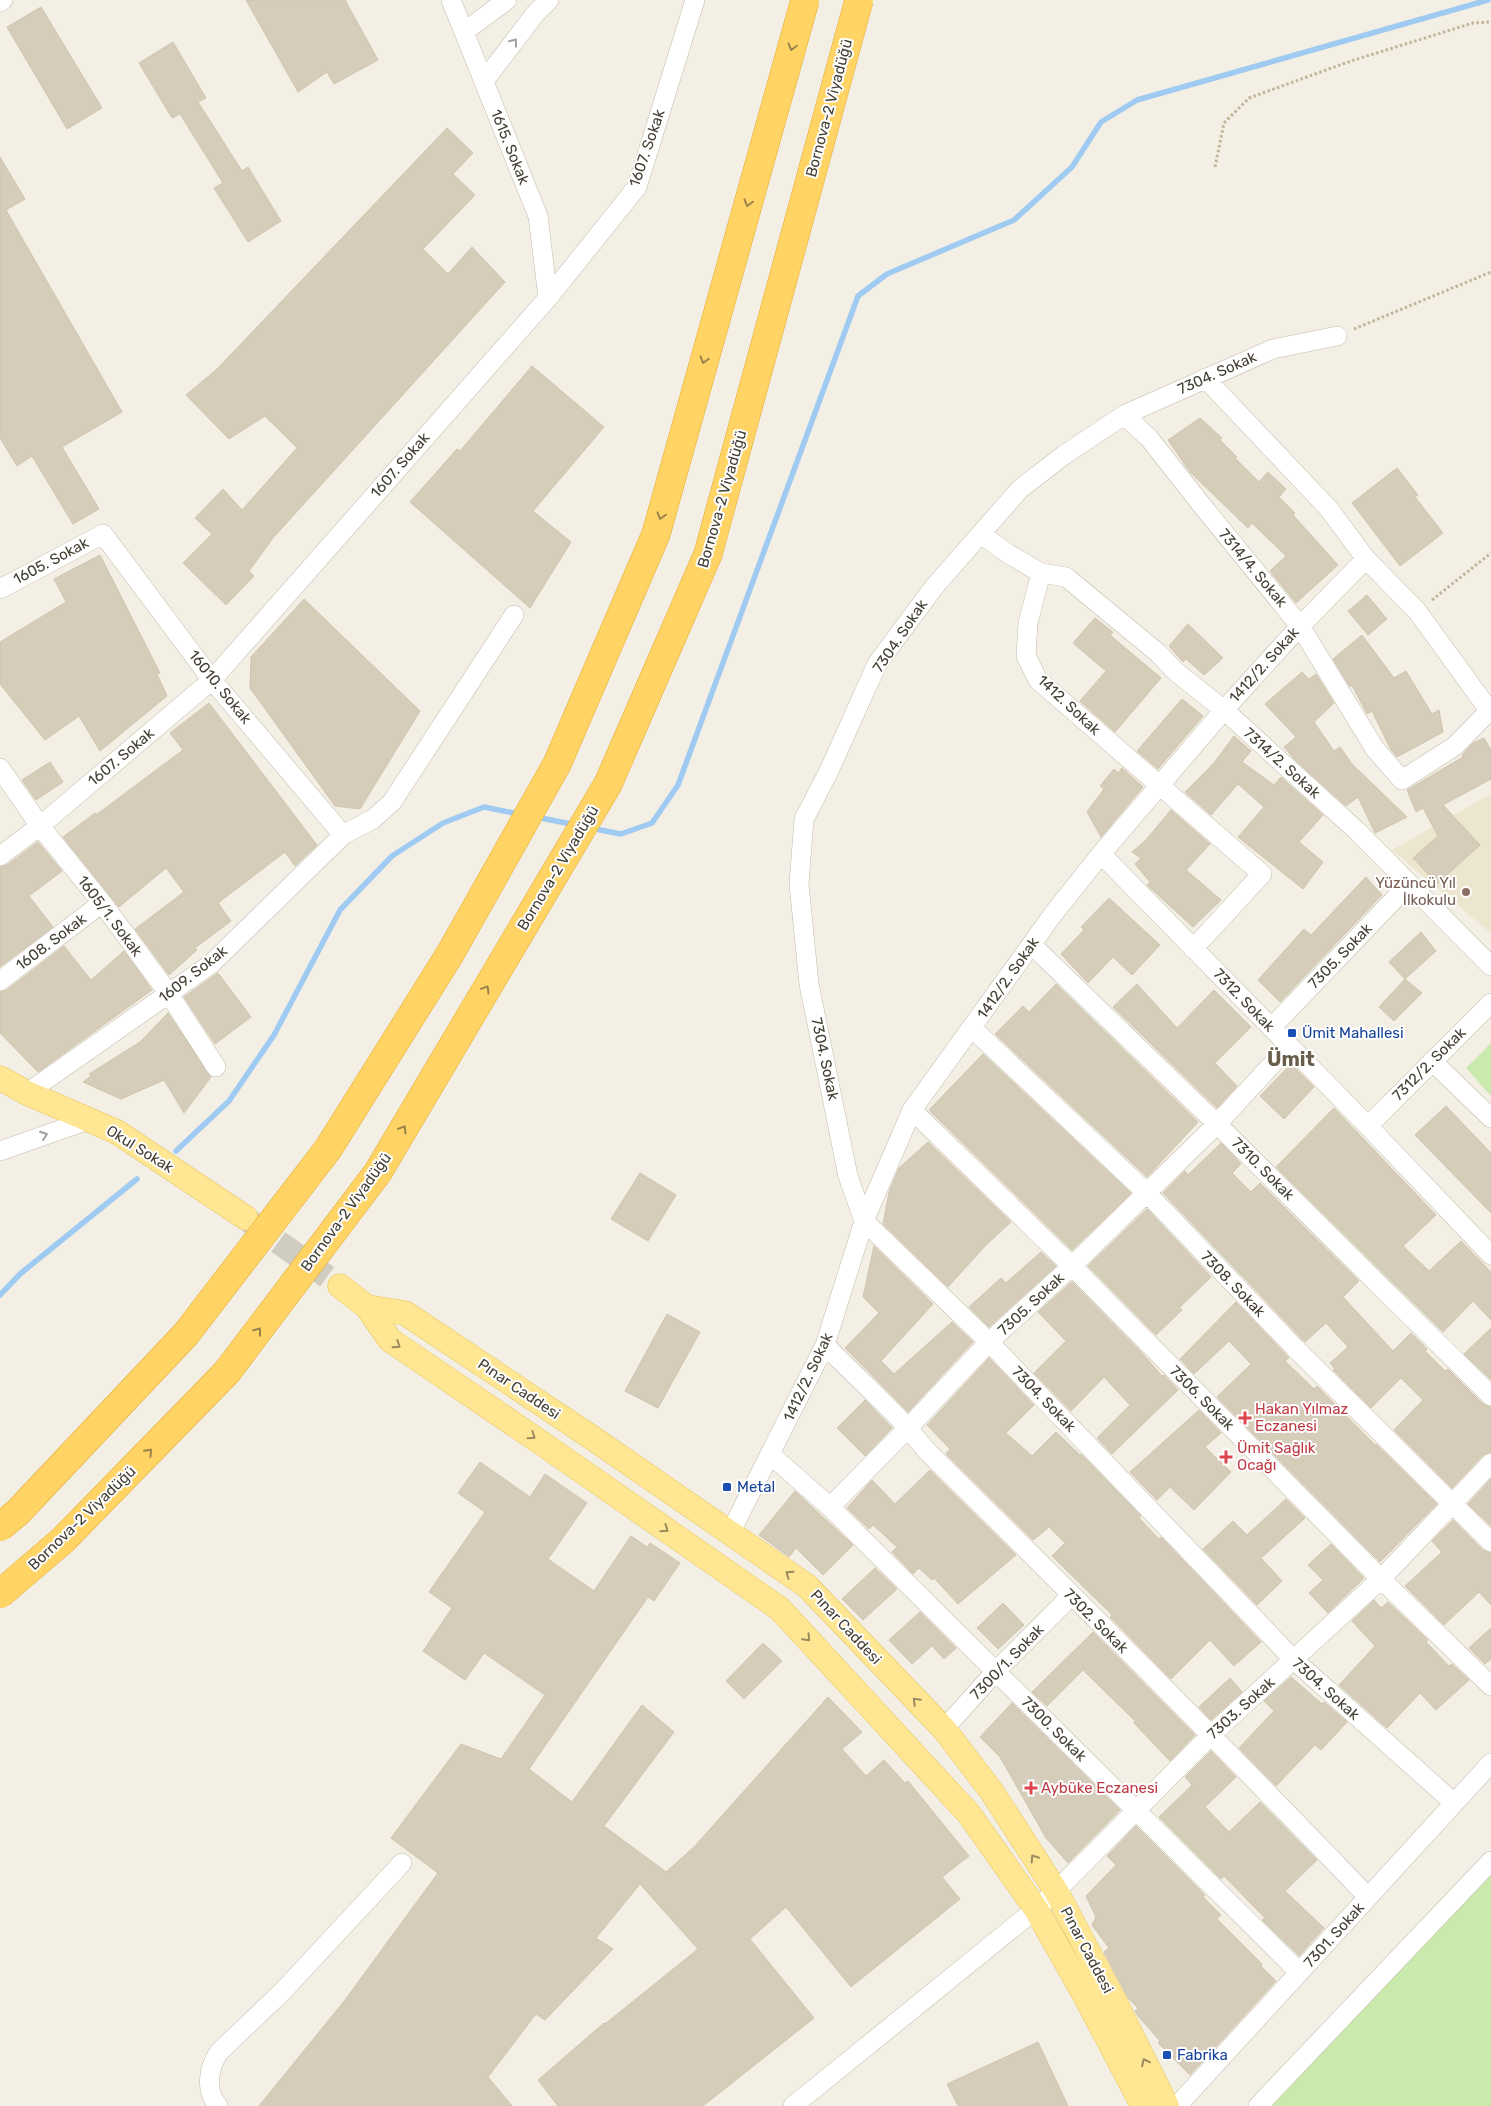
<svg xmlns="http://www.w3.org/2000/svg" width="1491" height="2106" font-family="Rubik,sans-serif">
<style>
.education{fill:#ede6ce}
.green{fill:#cae9ac}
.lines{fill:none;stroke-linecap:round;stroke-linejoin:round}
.stream{stroke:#9fcbf2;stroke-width:5.5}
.building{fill:#d5ccba;stroke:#d0c4ad}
.major-tunnel{stroke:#d0ccc2;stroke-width:24;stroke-dasharray:24 12;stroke-linecap:butt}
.minor-casing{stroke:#c1bbaa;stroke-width:20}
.major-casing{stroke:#e6c55f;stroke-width:25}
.path{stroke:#c1b498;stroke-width:3;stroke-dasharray:2.5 2.5;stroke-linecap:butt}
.minor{stroke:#fff;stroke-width:19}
.major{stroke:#ffe692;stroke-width:24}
.highway-bridge-casing{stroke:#e1aa31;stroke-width:29;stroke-linecap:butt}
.highway-bridge{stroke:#ffd464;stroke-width:28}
.oneway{stroke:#a2a09a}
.oneway2{stroke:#99834a}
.oneway3{stroke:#998b5e}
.education-dot{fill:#8d6e63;stroke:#fff;stroke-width:2}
.transit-dot{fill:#1a4fb4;stroke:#fff;stroke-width:2}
.health-dot{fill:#e0444e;stroke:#fff;stroke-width:2}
.labels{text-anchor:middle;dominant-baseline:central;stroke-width:4;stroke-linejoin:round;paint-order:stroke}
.street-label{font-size:15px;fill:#454034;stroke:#fff}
.education-label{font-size:15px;fill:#785e54;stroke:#fff;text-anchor:end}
.transit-label{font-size:15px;fill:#164399;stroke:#fff;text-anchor:start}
.health-label{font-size:15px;fill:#be3a42;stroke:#fff;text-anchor:start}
.district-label{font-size:20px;font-weight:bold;fill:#685e4b;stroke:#fff}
</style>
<rect width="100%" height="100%" fill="#f3efe5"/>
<path class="education" d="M 1491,794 L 1491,933 L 1392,850 Z"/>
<path class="green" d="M 1491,1043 L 1491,1096 L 1466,1068 Z
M 1491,1870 L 1491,2106 L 1272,2106 Z"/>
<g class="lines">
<path class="stream" d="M 536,817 L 576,825
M 590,828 L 621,834 L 652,823 L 678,785 L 858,296 L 887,274 L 1014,220 L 1072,167 L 1101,122 L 1137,100 L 1488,0
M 176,1151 L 229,1101 L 274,1035 L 340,910 L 392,856 L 443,823 L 484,807 L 519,814
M 0,1295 L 20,1274 L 137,1179"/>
</g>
<path class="building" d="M 246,0 L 345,0 L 378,60 L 334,84 L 327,72 L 298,92 Z
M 41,7 L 102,108 L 67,129 L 7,27 Z
M 173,42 L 206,98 L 198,102 L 242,171 L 248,167 L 281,221 L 248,242 L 214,188 L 223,183 L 180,114 L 172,118 L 139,63 Z
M 447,128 L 473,153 L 453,174 L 475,195 L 423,249 L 448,274 L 472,247 L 505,282 L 273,538 L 249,571 L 254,576 L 226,605 L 183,563 L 212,534 L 195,518 L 223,489 L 242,510 L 297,448 L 265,416 L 229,439 L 186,395 L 216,370 Z
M 0,157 L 25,199 L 6,210 L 122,412 L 62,447 L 99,509 L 73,524 L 32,456 L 17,466 L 0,438 Z
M 532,366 L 604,427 L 533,511 L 571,542 L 530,608 L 410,502 L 457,449 L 460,451 Z
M 1200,418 L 1222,438 L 1220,440 L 1237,457 L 1235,458 L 1259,482 L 1268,472 L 1286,489 L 1279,497 L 1295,513 L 1293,515 L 1338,565 L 1296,603 L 1270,571 L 1286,556 L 1252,523 L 1248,528 L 1190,472 L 1168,440 Z
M 1397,468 L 1418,495 L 1415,497 L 1443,533 L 1400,566 L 1352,503 Z
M 100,555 L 160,673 L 157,674 L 167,696 L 100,751 L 79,716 L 45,740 L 0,684 L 0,642 L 66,602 L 54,579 Z
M 1367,595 L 1387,619 L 1368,635 L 1348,611 Z
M 304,599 L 420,711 L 360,809 L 335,806 L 250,688 L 251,657 Z
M 1095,618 L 1113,632 L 1110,635 L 1161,678 L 1115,732 L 1080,701 L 1106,671 L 1073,643 Z
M 1188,624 L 1223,658 L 1204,675 L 1186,659 L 1183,662 L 1169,646 Z
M 1362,635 L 1394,678 L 1406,671 L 1432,714 L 1439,710 L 1443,732 L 1397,757 L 1391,750 L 1372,711 L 1367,714 L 1352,685 L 1350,687 L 1333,659 Z
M 1302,672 L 1309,679 L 1316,674 L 1334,703 L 1314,722 L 1334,751 L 1340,747 L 1352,764 L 1407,817 L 1375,833 L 1358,797 L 1346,806 L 1295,760 L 1284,747 L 1296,737 L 1265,704 Z
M 1182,699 L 1203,716 L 1158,769 L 1137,751 Z
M 209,703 L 317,845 L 295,866 L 285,852 L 218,903 L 231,921 L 195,948 L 197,950 L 169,975 L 135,929 L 184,892 L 166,868 L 119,907 L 63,837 L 95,813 L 96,815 L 183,750 L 170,733 Z
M 1234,736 L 1251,751 L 1242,762 L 1274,785 L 1281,777 L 1323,815 L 1299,842 L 1323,862 L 1303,889 L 1238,837 L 1264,807 L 1238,784 L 1211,815 L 1185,792 L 1214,763 Z
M 1484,738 L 1491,750 L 1491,779 L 1443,805 L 1480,845 L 1437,884 L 1413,858 L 1438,836 L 1423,808 L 1416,812 L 1407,790 L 1463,757 L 1462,755 L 1473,743 Z
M 50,762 L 63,782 L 36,800 L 22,780 Z
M 1122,768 L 1143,787 L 1101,837 L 1087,812 L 1104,789 L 1100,786 L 1114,769 L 1118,773 Z
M 1171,810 L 1210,844 L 1186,870 L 1221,900 L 1193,927 L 1147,885 L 1150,882 L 1135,864 L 1141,858 L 1132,852 L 1145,841 Z
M 38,842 L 62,871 L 29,896 L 53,927 L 0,967 L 0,867 L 7,865 Z
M 1366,877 L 1382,895 L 1280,1002 L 1258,980 L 1304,929 L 1311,935 Z
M 1109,898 L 1160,945 L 1132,975 L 1113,957 L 1088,983 L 1061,954 L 1084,930 L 1081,927 Z
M 1421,932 L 1436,951 L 1405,979 L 1389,962 Z
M 64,946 L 91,980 L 124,951 L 152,990 L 38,1072 L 0,1033 L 0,992 L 7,990 Z
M 218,973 L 251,1017 L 215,1044 L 184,997 Z
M 1405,979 L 1422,993 L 1394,1021 L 1379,1007 Z
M 1056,984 L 1198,1122 L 1147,1177 L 995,1034 L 1023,1006 L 1029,1012 Z
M 1137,984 L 1177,1028 L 1214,990 L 1251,1027 L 1215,1063 L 1237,1086 L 1217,1108 L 1113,1007 Z
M 168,1013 L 211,1077 L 184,1113 L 164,1080 L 121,1099 L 83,1082 L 91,1076 L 89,1074 L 140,1042 Z
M 983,1054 L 1131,1193 L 1072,1250 L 929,1110 Z
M 1291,1064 L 1314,1087 L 1284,1119 L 1260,1096 Z
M 1446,1106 L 1491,1153 L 1491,1213 L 1415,1135 Z
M 1334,1108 L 1436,1215 L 1403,1246 L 1429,1271 L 1461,1241 L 1491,1272 L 1491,1320 L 1473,1301 L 1443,1332 L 1276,1167 Z
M 928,1142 L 1011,1222 L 986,1245 L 948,1287 L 883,1224 L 889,1192 L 899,1168 Z
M 1221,1143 L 1241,1164 L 1232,1173 L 1251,1192 L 1260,1183 L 1359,1281 L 1343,1297 L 1393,1351 L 1411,1333 L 1427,1349 L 1425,1351 L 1445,1371 L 1448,1369 L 1483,1404 L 1491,1407 L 1491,1452 L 1483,1455 L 1452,1488 L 1394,1430 L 1423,1400 L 1401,1378 L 1371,1408 L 1333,1370 L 1335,1369 L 1330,1363 L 1348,1347 L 1326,1323 L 1305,1342 L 1163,1193 L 1185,1171 L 1188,1175 Z
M 640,1173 L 676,1195 L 648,1241 L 611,1219 Z
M 1147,1209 L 1211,1277 L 1179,1308 L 1182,1310 L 1156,1335 L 1088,1266 Z
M 874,1246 L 933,1304 L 881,1361 L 894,1374 L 952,1322 L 973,1342 L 908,1412 L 845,1348 L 879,1313 L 863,1297 Z
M 1041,1252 L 1056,1266 L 989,1327 L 969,1307 L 1001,1278 L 1006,1283 Z
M 1072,1282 L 1140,1351 L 1162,1376 L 1164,1375 L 1178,1390 L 1112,1454 L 1097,1438 L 1130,1405 L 1104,1377 L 1071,1411 L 1034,1373 L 1066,1341 L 1038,1312 Z
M 1236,1302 L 1289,1358 L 1285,1361 L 1314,1389 L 1317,1386 L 1375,1445 L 1376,1444 L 1437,1504 L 1380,1562 L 1217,1397 L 1251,1364 L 1229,1341 L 1194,1374 L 1180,1359 Z
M 667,1314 L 700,1332 L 658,1408 L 625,1391 Z
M 1491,1328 L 1491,1380 L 1464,1354 Z
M 989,1358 L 1034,1405 L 1006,1433 L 1032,1456 L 1056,1432 L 1080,1455 L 1081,1454 L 1141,1516 L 1139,1518 L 1159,1539 L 1161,1537 L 1261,1642 L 1234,1666 L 1210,1640 L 1171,1679 L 1110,1617 L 1112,1615 L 1052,1556 L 1065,1543 L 1049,1527 L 1033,1540 L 946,1454 L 950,1449 L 927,1425 Z
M 865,1400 L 892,1428 L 865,1456 L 837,1428 Z
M 1199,1410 L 1221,1433 L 1205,1447 L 1231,1472 L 1194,1510 L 1170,1487 L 1157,1500 L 1130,1472 Z
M 480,1462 L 530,1497 L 545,1474 L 587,1503 L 548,1559 L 594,1591 L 631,1536 L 647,1547 L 650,1543 L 680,1563 L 654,1601 L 648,1597 L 529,1769 L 572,1802 L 642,1705 L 674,1732 L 604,1826 L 666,1872 L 694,1847 L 828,1697 L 862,1732 L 842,1749 L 866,1776 L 884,1760 L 905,1783 L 908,1781 L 969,1856 L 942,1877 L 960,1899 L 851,1987 L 786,1907 L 750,1939 L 814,2018 L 703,2106 L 558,2106 L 538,2080 L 604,2023 L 605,2024 L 698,1949 L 640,1884 L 596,1938 L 613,1949 L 545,2020 L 536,2014 L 488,2077 L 512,2106 L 259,2106 L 345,2000 L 438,1873 L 391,1838 L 461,1744 L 501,1759 L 545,1695 L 484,1653 L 465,1680 L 423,1651 L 452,1608 L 429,1592 L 485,1512 L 458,1493 Z
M 930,1470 L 1016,1555 L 958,1604 L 934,1578 L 932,1580 L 919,1568 L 913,1574 L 892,1552 L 897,1547 L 873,1525 L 869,1529 L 847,1508 L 872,1480 L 895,1504 Z
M 1491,1479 L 1491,1526 L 1468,1504 Z
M 795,1491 L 853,1545 L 823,1575 L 796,1548 L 789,1557 L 759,1535 Z
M 1286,1499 L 1305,1518 L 1261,1558 L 1282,1581 L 1257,1605 L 1203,1549 L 1233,1521 L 1247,1535 Z
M 1453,1520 L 1483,1550 L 1491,1553 L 1491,1605 L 1479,1592 L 1444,1625 L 1405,1586 L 1442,1552 L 1432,1541 Z
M 1331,1544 L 1364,1578 L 1328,1613 L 1309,1593 L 1323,1580 L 1308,1565 Z
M 875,1568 L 897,1589 L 863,1620 L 842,1599 Z
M 1374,1600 L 1381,1608 L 1388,1602 L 1428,1640 L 1426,1642 L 1449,1666 L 1452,1664 L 1469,1680 L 1436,1710 L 1420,1693 L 1387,1728 L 1339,1685 L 1375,1646 L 1352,1621 Z
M 1003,1603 L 1024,1625 L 998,1649 L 977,1628 Z
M 920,1612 L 956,1648 L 944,1659 L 932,1646 L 912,1664 L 889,1640 Z
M 1491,1628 L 1491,1659 L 1485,1664 L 1469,1648 Z
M 1093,1632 L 1195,1735 L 1170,1761 L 1134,1723 L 1135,1721 L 1083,1670 L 1047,1706 L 1032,1692 Z
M 763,1643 L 782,1661 L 744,1699 L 726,1681 Z
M 1291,1677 L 1322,1704 L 1324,1702 L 1347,1722 L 1321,1750 L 1315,1745 L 1276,1786 L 1239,1748 L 1274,1711 L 1264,1701 Z
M 1230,1678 L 1242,1692 L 1211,1720 L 1199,1707 Z
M 1012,1703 L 1120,1810 L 1068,1863 L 1046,1838 L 1000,1757 L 980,1737 Z
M 1211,1751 L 1236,1777 L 1205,1807 L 1229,1832 L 1260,1802 L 1317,1860 L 1285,1891 L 1324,1928 L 1299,1956 L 1262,1920 L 1265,1918 L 1224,1876 L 1221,1879 L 1159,1817 L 1192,1785 L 1185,1777 Z
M 1136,1826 L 1205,1895 L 1203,1897 L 1221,1915 L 1217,1919 L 1262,1964 L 1261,1966 L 1276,1981 L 1190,2075 L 1158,2043 L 1160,2041 L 1138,2016 L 1135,2011 L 1138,2008 L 1128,1998 L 1104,1952 L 1109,1948 L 1092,1925 L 1096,1917 L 1086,1896 L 1116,1865 L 1107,1856 Z
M 1038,2042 L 1068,2106 L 958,2106 L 947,2084 Z"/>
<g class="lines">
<path class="major-tunnel" d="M 249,1221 L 340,1286"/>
<defs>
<path id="minor" d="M 451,0 L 538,216 L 548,298
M 0,2 L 3,0
M 464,32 L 507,0
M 484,81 L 535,14 L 549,0
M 1337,336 L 1273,349 L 1124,415 L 1064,455 L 1020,489 L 934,587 L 877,664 L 828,773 L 804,819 L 799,884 L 809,984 L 848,1176 L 864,1221 L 989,1342 L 1294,1660 L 1454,1803
M 1205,378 L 1329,509 L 1366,559
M 1124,415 L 1149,438 L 1200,503 L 1300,626 L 1375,749 L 1402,780 L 1455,746 L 1491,709
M 981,534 L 1007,553 L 1041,573 L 1066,577 L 1158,653 L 1175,671 L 1224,710 L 1356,830 L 1491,966
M 1041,573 L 1028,623 L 1026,656 L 1038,680 L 1262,874 L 1193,949
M 0,589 L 103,534 L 212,680 L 343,835
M 0,768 L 40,826 L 102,903 L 169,994 L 216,1067
M 1101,854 L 1368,1126 L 1491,1255
M 0,856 L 40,826 L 212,680 L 548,298 L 637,187 L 695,0
M 1032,945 L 1217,1124 L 1491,1396
M 0,981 L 102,903
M 1271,1028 L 1409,884
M 973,1029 L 1147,1193 L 1295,1348 L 1491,1542
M 1432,1061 L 1491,1118
M 27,1093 L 211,964 L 343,835 L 373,819 L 392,802 L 514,615
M 912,1110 L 1072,1266 L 1381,1579 L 1491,1686
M 1368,1126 L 1491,1003
M 0,1151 L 88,1120
M 825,1345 C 852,1373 881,1399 907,1427 C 916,1437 923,1448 933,1457 C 1080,1602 1225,1748 1368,1897
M 771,1455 L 830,1507 L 908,1428 L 989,1342 L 1072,1266 L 1217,1124 L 1289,1046
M 830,1507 L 1299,1972
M 730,1533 L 825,1345 L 864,1221 L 912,1110 L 1054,913 L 1101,854 L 1224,710 L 1300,626 L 1366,559 L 1417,611 L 1491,713
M 944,1729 L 996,1671 L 1071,1596
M 218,2106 C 205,2090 208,2069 219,2052 L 282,1992 L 402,1863
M 793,2106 L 1036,1909 L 1056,1891 L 1211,1735 L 1381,1579 L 1491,1463
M 1177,2106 L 1491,1763
M 1258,2106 L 1491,1861"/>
<path id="major" d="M 0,1078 L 27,1093 L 117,1132 L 246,1218
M 340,1286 L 367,1307 L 390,1340 L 540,1442 L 780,1609 L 969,1814 L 1036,1909 L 1083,1992 L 1143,2106
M 367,1307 L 405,1313 L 594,1439 L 807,1586 L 944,1729 L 992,1792 L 1056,1891 L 1115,2002 L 1167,2106"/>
</defs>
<use href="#minor" class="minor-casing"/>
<use href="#major" class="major-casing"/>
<path class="path" d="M 1215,167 L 1224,123 L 1249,98 L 1351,61 L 1473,23 L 1491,22
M 1354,329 L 1491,272
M 1432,600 L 1491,553"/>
<use href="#minor" class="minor"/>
<use href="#major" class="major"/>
<defs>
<path id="highway-bridge" d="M 0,1527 L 18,1512 L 186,1334 L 328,1149 L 450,954 L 557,764 L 656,534 L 805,0
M 0,1594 L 63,1540 L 227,1372 L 378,1172 L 608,784 L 708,554 L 859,0"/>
</defs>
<use href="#highway-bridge" class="highway-bridge-casing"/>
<use href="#highway-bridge" class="highway-bridge"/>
</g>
<defs><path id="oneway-chevron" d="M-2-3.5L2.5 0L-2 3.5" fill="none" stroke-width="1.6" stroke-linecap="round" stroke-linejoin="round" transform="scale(1.25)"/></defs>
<g class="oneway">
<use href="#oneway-chevron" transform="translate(514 42) rotate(-52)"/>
<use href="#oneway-chevron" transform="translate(44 1135) rotate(-20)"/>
</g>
<g class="oneway2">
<use href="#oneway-chevron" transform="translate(792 47) rotate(106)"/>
<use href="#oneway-chevron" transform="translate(748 203) rotate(106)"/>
<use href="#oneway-chevron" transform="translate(704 360) rotate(106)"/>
<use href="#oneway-chevron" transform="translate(661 516) rotate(106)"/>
<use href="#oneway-chevron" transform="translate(486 989) rotate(-59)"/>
<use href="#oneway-chevron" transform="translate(403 1129) rotate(-59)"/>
<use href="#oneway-chevron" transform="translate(258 1331) rotate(-53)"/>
<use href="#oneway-chevron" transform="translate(149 1452) rotate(-46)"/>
</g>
<g class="oneway3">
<use href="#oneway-chevron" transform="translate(397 1345) rotate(34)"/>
<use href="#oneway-chevron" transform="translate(532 1436) rotate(34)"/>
<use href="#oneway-chevron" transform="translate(665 1529) rotate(35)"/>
<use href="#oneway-chevron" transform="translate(789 1574) rotate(-145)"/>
<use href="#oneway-chevron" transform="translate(807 1638) rotate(47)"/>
<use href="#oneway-chevron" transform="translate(916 1701) rotate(-135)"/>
<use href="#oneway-chevron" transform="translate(1034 1858) rotate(-123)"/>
<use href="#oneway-chevron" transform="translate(1145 2062) rotate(-116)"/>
</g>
<circle class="education-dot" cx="1466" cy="892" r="5"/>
<g class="transit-dot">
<rect x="1287" y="1028" width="10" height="10" rx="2.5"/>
<rect x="722" y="1482" width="10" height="10" rx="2.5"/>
<rect x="1162" y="2050" width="10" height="10" rx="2.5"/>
</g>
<g class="health-dot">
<path d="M1242.5 1410.5h5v5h5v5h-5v5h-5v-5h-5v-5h5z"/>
<path d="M1223.5 1449.5h5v5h5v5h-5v5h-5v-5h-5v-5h5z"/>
<path d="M1028.5 1780.5h5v5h5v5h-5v5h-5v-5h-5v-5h5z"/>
</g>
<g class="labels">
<g class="street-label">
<text transform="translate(829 108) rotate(-75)">Bornova-2 Viyadüğü</text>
<text transform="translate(510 147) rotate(68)">1615. Sokak</text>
<text transform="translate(647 148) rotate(-71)">1607. Sokak</text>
<text transform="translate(1217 373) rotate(-24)">7304. Sokak</text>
<text transform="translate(400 465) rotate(-49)">1607. Sokak</text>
<text transform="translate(722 499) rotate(-74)">Bornova-2 Viyadüğü</text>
<text transform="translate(51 561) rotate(-28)">1605. Sokak</text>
<text transform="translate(1253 568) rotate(50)">7314/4. Sokak</text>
<text transform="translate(900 636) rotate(-56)">7304. Sokak</text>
<text transform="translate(1264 665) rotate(-48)">1412/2. Sokak</text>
<text transform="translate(220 687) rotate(51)">16010. Sokak</text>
<text transform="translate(1069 705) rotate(43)">1412. Sokak</text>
<text transform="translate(121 757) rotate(-40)">1607. Sokak</text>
<text transform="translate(1282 763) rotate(42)">7314/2. Sokak</text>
<text transform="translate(558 868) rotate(-59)">Bornova-2 Viyadüğü</text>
<text transform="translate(110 916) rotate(53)">1605/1. Sokak</text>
<text transform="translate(51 942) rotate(-37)">1608. Sokak</text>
<text transform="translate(1340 956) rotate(-46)">7305. Sokak</text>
<text transform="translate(193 974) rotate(-38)">1609. Sokak</text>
<text transform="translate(1008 978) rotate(-55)">1412/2. Sokak</text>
<text transform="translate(1244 1000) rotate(46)">7312. Sokak</text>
<text transform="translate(825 1059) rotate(78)">7304. Sokak</text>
<text transform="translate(1429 1064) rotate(-45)">7312/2. Sokak</text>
<text transform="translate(140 1149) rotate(32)">Okul Sokak</text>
<text transform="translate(1263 1169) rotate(45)">7310. Sokak</text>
<text transform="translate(346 1212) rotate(-54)">Bornova-2 Viyadüğü</text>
<text transform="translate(1233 1284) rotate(46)">7308. Sokak</text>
<text transform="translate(1031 1304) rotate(-43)">7305. Sokak</text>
<text transform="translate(808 1377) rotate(-65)">1412/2. Sokak</text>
<text transform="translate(519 1389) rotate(34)">Pınar Caddesi</text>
<text transform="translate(1202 1398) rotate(45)">7306. Sokak</text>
<text transform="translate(1044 1399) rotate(46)">7304. Sokak</text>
<text transform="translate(82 1518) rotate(-44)">Bornova-2 Viyadüğü</text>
<text transform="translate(1096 1621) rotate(45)">7302. Sokak</text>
<text transform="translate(846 1627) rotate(47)">Pınar Caddesi</text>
<text transform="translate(1007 1662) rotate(-46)">7300/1. Sokak</text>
<text transform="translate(1326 1689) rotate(42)">7304. Sokak</text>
<text transform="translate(1241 1708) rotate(-42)">7303. Sokak</text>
<text transform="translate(1054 1729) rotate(45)">7300. Sokak</text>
<text transform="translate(1334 1935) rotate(-48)">7301. Sokak</text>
<text transform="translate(1087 1950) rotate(62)">Pınar Caddesi</text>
</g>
<g class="education-label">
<text x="1456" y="883">Yüzüncü Yıl<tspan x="1456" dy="17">İlkokulu</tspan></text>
</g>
<g class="transit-label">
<text x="1302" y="1033">Ümit Mahallesi</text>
<text x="737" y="1487">Metal</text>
<text x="1177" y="2055">Fabrika</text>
</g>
<g class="health-label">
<text x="1255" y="1409">Hakan Yılmaz<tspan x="1255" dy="17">Eczanesi</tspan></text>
<text x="1237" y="1448">Ümit Sağlık<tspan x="1237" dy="17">Ocağı</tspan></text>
<text x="1041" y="1788">Aybüke Eczanesi</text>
</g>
<g class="district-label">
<text x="1291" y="1059">Ümit</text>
</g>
</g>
</svg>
